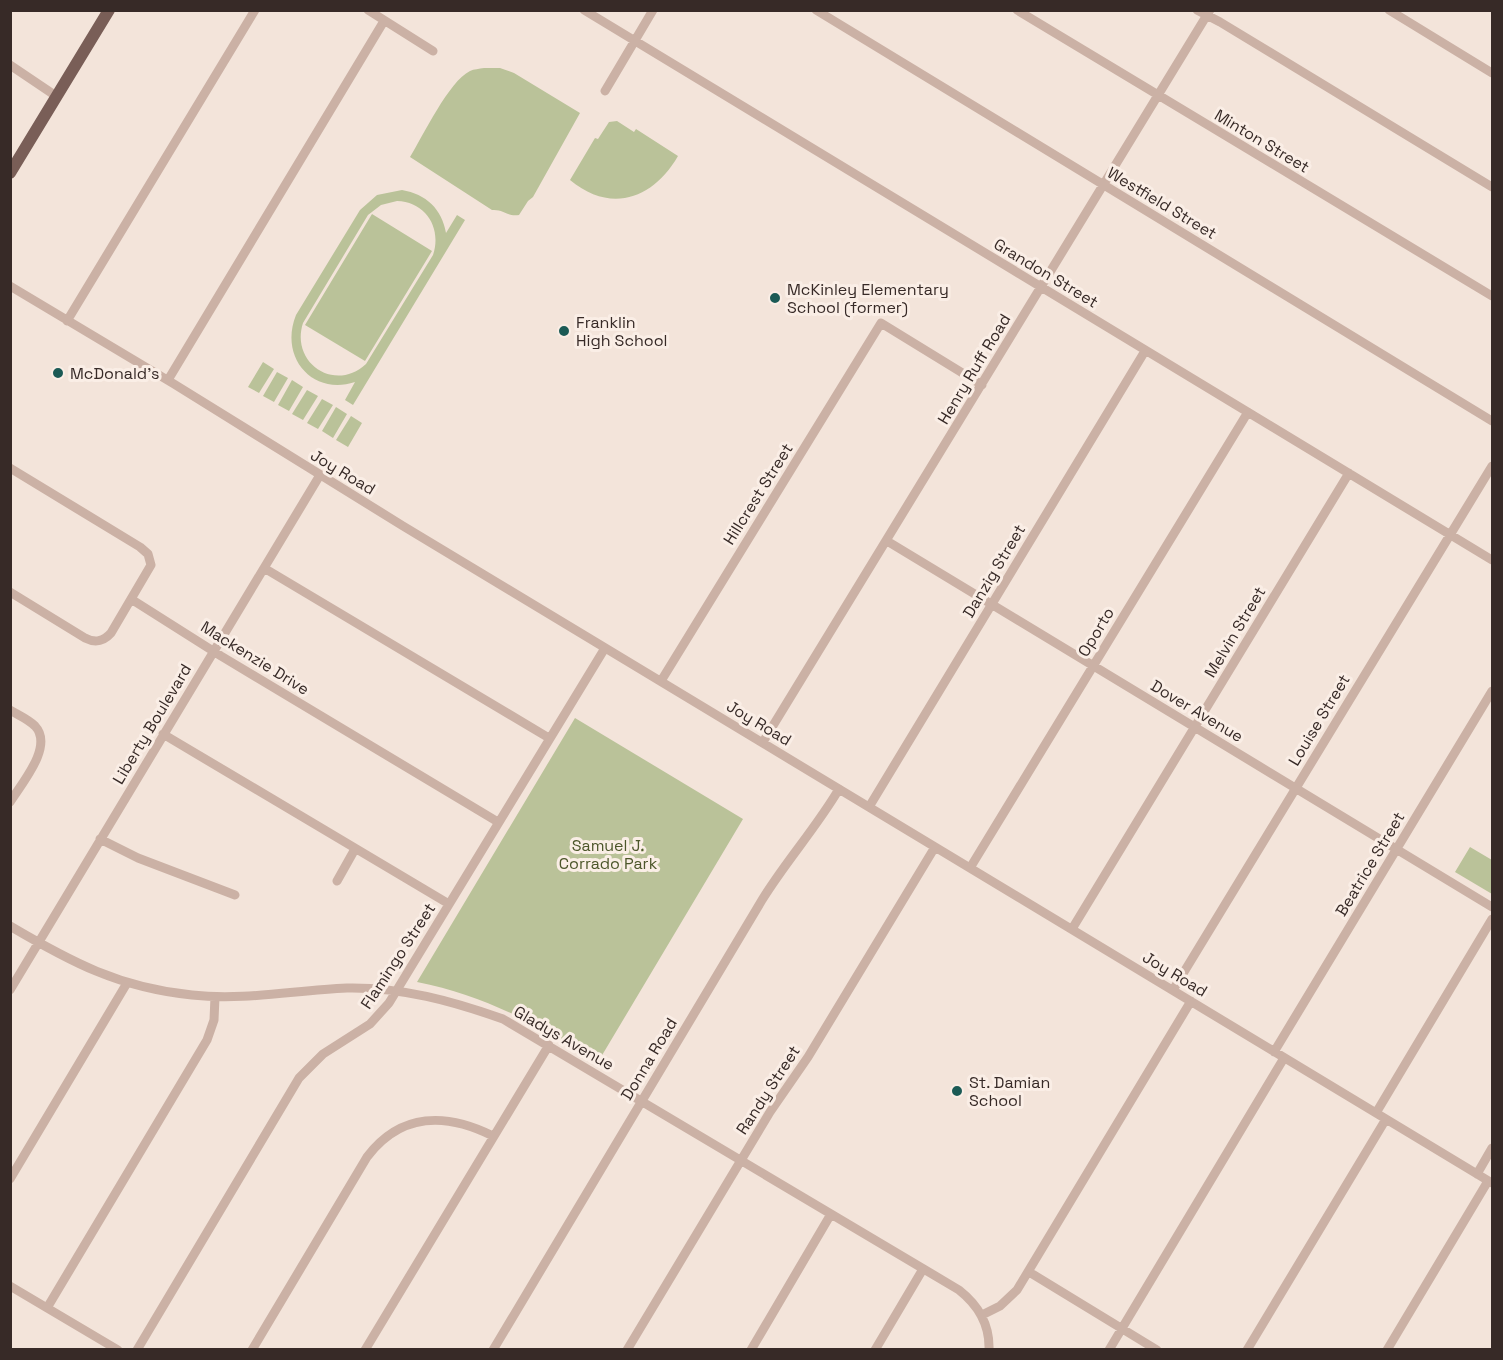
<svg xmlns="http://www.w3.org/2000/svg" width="1503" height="1360" font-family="'Space Grotesk',sans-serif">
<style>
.green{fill:#bac299;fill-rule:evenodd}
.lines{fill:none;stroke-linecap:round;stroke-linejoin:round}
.minor{stroke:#cbb1a5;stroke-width:9}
.major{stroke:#795e57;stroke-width:12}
.poi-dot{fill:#1b5a55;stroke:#faeee6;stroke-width:2}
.labels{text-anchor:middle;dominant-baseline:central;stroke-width:6;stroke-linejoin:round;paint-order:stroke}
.street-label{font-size:16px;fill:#372a27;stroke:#faeee6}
.poi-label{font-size:16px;fill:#372a27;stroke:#faeee6;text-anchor:start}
.park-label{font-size:16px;fill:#4c562a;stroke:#faeee6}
</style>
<rect width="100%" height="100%" fill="#f3e4da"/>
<path class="green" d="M 484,68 L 500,68 L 514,73 L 580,113 L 533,197 L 528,201 L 519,215 C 507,217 504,209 492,210 L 410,157 C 423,136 449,81 470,71 C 474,69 479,69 484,68 Z
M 617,121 L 634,132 L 636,129 L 678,156 C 653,199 611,214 570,180 L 595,138 L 598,139 L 609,122 Z
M 402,190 C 426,194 442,209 446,233 L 457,215 L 465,220 L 353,405 L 345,400 L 355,382 C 312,396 279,357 296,315 L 360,210 L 377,195 ZM 397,201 C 426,202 442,228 433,255 L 366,364 C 335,393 290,363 303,323 L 368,215 L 381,205 Z
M 372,214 L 432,251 L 365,361 L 305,325 Z
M 263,362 L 274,369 L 259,393 L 248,387 Z
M 277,372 L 288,378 L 274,402 L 263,396 Z
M 292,380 L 303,387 L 289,411 L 278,405 Z
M 307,390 L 318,396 L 303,420 L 292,414 Z
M 322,399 L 333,405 L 318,429 L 307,423 Z
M 336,407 L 347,414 L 333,438 L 322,431 Z
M 351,416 L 362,423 L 348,447 L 336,440 Z
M 575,718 L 743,819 L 598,1062 C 538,1025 487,996 417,982 Z
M 1470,847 L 1492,860 L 1492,894 L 1455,872 Z"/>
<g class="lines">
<path class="minor" d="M 368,10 L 433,51
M 584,10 L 1492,560
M 816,10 L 1492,421
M 1017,10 L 1492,296
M 1197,10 L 1220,22 L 1492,187
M 1389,10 L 1492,73
M 10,65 L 56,96
M 605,91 L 653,10
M 10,286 L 174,384 L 403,526 L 1492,1183
M 67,321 L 255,10
M 168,380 L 384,21
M 10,468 L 140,547 L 148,554 L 151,565 L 111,633 C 103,642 95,643 85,638 L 10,592
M 887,541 L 1492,907
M 264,568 L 549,738
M 131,599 L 221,656 L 498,822
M 661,681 L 881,323 L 982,385
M 10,710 C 18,715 28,719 35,726 C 54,746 22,783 10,802
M 163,734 L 449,904
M 763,742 L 1210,10
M 869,807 L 1145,351
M 100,839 L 138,858 L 235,895
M 970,868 L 1248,412
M 337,881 L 355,849
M 10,926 C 71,962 120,988 192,995 C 244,1001 295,990 347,988 C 402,987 452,1001 503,1019 L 959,1290 C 978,1305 990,1324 989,1350
M 1072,929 L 1349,473
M 10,990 L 320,475
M 1173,990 L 1492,466
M 1274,1052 L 1492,691
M 1376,1113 L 1492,919
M 1477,1174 L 1492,1148
M 10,1179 L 127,983
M 1029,1272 L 1157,1350
M 10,1286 L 118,1350
M 47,1308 L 207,1040 L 214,1020 L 215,997
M 982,1315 L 1000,1306 L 1017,1290 L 1191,1001
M 137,1350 L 299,1078 L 323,1054 L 370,1024 L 389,1003 L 605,648
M 252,1350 L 367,1157 C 401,1112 447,1113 493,1136
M 365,1350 L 549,1045
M 493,1350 L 762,900 C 786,861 816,828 839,789
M 627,1350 L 770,1112 L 808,1057 L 935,847
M 751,1350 L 831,1214
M 875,1350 L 923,1269
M 1109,1350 L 1284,1058
M 1247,1350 L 1386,1119
M 1387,1350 L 1488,1181"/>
<path class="major" d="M 10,173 L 109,10"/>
</g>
<g class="poi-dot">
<circle cx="775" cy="298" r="6"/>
<circle cx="564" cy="331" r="6"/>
<circle cx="58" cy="373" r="6"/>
<circle cx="957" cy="1091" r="6"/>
</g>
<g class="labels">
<g class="street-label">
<text transform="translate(1262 141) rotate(31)">Minton Street</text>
<text transform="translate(1162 203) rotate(31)">Westfield Street</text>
<text transform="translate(1046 273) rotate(31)">Grandon Street</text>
<text transform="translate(974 369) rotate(-59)">Henry Ruff Road</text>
<text transform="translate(343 472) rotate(31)">Joy Road</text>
<text transform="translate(758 494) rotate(-58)">Hillcrest Street</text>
<text transform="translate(994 571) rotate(-59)">Danzig Street</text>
<text transform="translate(1096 632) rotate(-59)">Oporto</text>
<text transform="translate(1235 632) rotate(-59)">Melvin Street</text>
<text transform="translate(255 658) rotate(32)">Mackenzie Drive</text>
<text transform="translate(1197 711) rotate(31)">Dover Avenue</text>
<text transform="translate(1319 720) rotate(-59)">Louise Street</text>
<text transform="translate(759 723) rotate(31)">Joy Road</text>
<text transform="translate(152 724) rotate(-59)">Liberty Boulevard</text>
<text transform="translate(1370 864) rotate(-59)">Beatrice Street</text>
<text transform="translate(398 956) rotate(-57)">Flamingo Street</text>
<text transform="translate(1175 974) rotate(31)">Joy Road</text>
<text transform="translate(564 1038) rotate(30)">Gladys Avenue</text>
<text transform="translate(649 1059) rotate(-59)">Donna Road</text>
<text transform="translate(768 1090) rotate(-57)">Randy Street</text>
</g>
<g class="poi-label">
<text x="787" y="289">McKinley Elementary<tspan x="787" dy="18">School (former)</tspan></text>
<text x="576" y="322">Franklin<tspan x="576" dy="18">High School</tspan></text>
<text x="70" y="373">McDonald's</text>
<text x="969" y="1082">St. Damian<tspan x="969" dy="18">School</tspan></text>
</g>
<g class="park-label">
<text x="608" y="845">Samuel J.<tspan x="608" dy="18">Corrado Park</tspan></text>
</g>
</g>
<rect width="1503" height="1360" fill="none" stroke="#372a27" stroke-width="24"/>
</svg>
